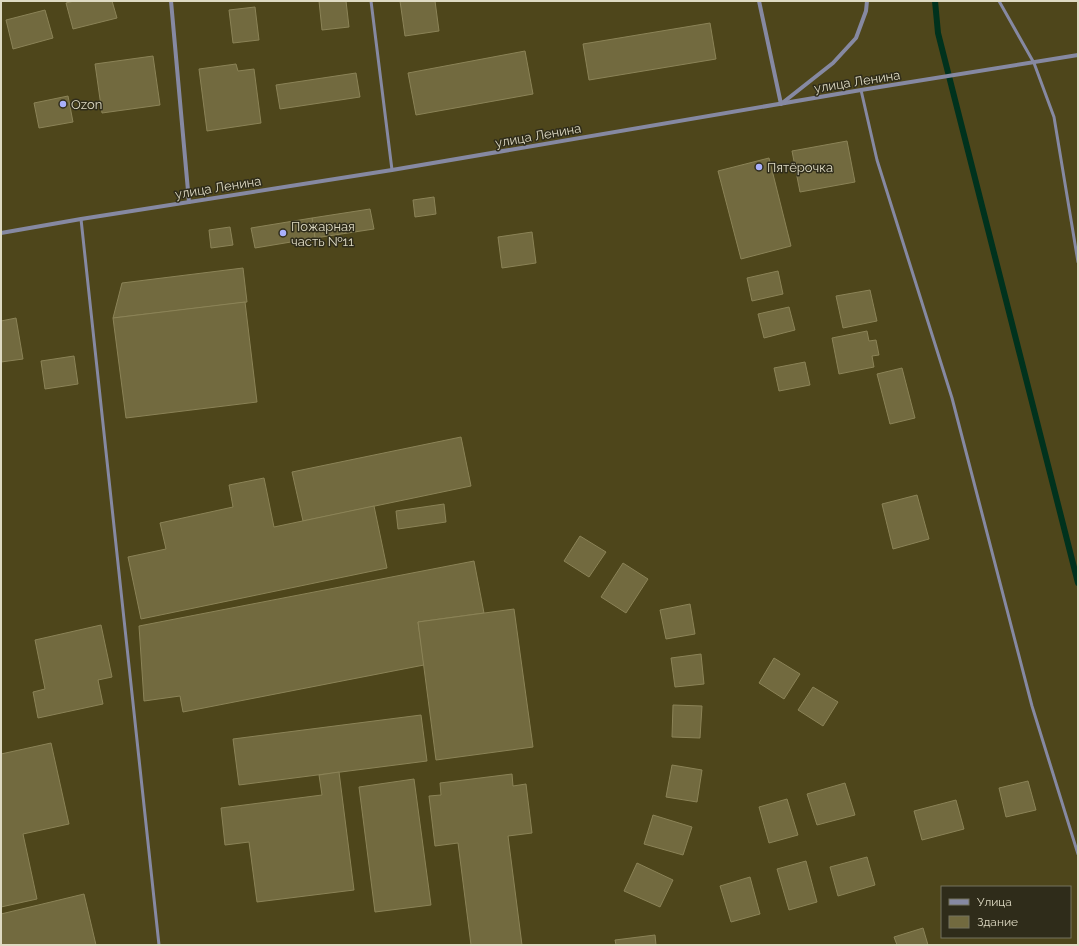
<svg xmlns="http://www.w3.org/2000/svg" width="1079" height="946" font-family="Raleway,sans-serif">
<style>
.lines{fill:none;stroke-linecap:round;stroke-linejoin:round}
.stream{stroke:#00321d;stroke-width:6}
.building{fill:#726a3f;stroke:#8b8357}
.lane{stroke:#8689a2;stroke-width:3}
.street{stroke:#8689a2;stroke-width:4}
.poi-dot{fill:#a9b0fc;stroke:#2f2c1a;stroke-width:1.5}
.labels{text-anchor:middle;stroke-width:3;stroke-linejoin:round;paint-order:stroke}
.street-label{font-size:13px;fill:#dedac3;stroke:#2f2c1a}
.poi-label{font-size:13px;fill:#dedac3;stroke:#2f2c1a;text-anchor:start}
</style>
<rect width="100%" height="100%" fill="#4e461b"/>
<g class="lines">
<!-- stream -->
<polyline class="stream" points="935,1 938,33 1078,583"/>
</g>
<!-- building -->
<g class="building">
<polygon points="74,1 112,1 117,18 73,29 66,3"/>
<polygon points="319,1 346,1 349,27 322,30"/>
<polygon points="400,1 435,1 439,31 405,36"/>
<polygon points="255,7 259,40 233,43 229,10"/>
<polygon points="45,10 53,38 13,49 6,20"/>
<polygon points="710,23 716,59 589,80 583,44"/>
<polygon points="525,51 533,94 416,115 408,73"/>
<polygon points="153,56 160,105 102,113 95,64"/>
<polygon points="236,64 238,71 254,69 261,123 207,131 199,69"/>
<polygon points="356,73 360,97 280,109 276,85"/>
<polygon points="68,96 73,122 39,128 34,103"/>
<polygon points="847,141 855,182 800,192 792,151"/>
<polygon points="769,158 791,246 741,259 718,171"/>
<polygon points="434,197 436,214 415,217 413,200"/>
<polygon points="370,209 374,229 315,238 312,218"/>
<polygon points="312,218 315,238 255,248 251,228"/>
<polygon points="230,227 233,245 211,248 209,230"/>
<polygon points="532,232 536,263 502,268 498,237"/>
<polygon points="243,268 247,302 113,318 122,283"/>
<polygon points="778,271 783,294 752,301 747,278"/>
<polygon points="870,290 877,321 843,328 836,296"/>
<polygon points="245,302 257,402 126,418 113,318"/>
<polygon points="789,307 795,330 764,338 758,314"/>
<polygon points="16,318 23,359 1,362 1,321"/>
<polygon points="867,331 869,341 876,340 879,355 872,356 874,367 839,374 832,338"/>
<polygon points="74,356 78,384 45,389 41,361"/>
<polygon points="805,362 810,385 779,391 774,368"/>
<polygon points="902,368 915,418 890,424 877,374"/>
<polygon points="461,437 471,486 303,521 292,472"/>
<polygon points="264,478 274,527 374,506 387,568 141,619 128,557 166,549 160,523 233,507 229,485"/>
<polygon points="917,495 929,539 893,549 882,504"/>
<polygon points="444,504 446,522 398,529 396,511"/>
<polygon points="580,536 606,552 589,577 564,561"/>
<polygon points="474,561 484,613 418,622 424,665 183,712 180,696 144,701 139,626"/>
<polygon points="623,563 648,579 626,613 601,597"/>
<polygon points="690,604 695,634 666,639 660,610"/>
<polygon points="514,609 533,747 436,760 418,622"/>
<polygon points="101,625 112,677 98,680 103,704 38,718 33,692 45,689 35,640"/>
<polygon points="701,654 704,684 675,687 671,658"/>
<polygon points="774,658 800,674 784,699 759,683"/>
<polygon points="813,687 838,702 823,726 798,710"/>
<polygon points="673,705 702,706 700,738 672,737"/>
<polygon points="421,715 427,761 239,785 233,739"/>
<polygon points="51,743 69,824 23,834 37,899 1,907 1,754"/>
<polygon points="672,765 702,770 697,802 666,797"/>
<polygon points="339,772 354,890 257,902 249,842 225,845 221,808 322,795 319,775"/>
<polygon points="512,774 513,786 526,784 532,833 508,836 522,945 471,945 458,843 435,846 429,796 441,795 440,783"/>
<polygon points="414,779 431,905 375,912 359,787"/>
<polygon points="1028,781 1036,810 1006,817 999,788"/>
<polygon points="845,783 855,815 817,825 807,794"/>
<polygon points="787,799 798,835 769,843 759,807"/>
<polygon points="956,800 964,829 922,840 914,811"/>
<polygon points="653,815 692,827 683,855 644,844"/>
<polygon points="867,857 875,885 838,896 830,867"/>
<polygon points="806,861 817,902 789,910 777,869"/>
<polygon points="637,863 673,880 660,907 624,891"/>
<polygon points="750,877 760,914 731,922 720,886"/>
<polygon points="84,894 96,945 1,945 1,914"/>
<polygon points="923,928 928,945 897,945 894,937"/>
<polygon points="655,935 656,945 616,945 615,940"/>
</g>
<g class="lines">
<!-- lane -->
<g class="lane">
<polyline points="371,1 392,170"/>
<polyline points="999,1 1034,63 1054,117 1078,262"/>
<polyline points="861,90 877,160 952,398 1032,706 1078,854"/>
<polyline points="81,219 159,945"/>
</g>
<!-- street -->
<g class="street">
<polyline points="171,1 189,202"/>
<polyline points="759,1 781,104 833,63 856,38 866,11 867,1"/>
<polyline points="1,233 81,219 392,170 861,90 1078,55"/>
</g>
</g>
<!-- markers -->
<g class="poi-dot">
<circle cx="63" cy="104" r="4"/>
<circle cx="759" cy="167" r="4"/>
<circle cx="283" cy="233" r="4"/>
</g>
<g class="labels">
<!-- street labels -->
<g class="street-label">
<text transform="translate(857 81) rotate(-9)" y="5">улица Ленина</text>
<text transform="translate(538 135) rotate(-10)" y="5">улица Ленина</text>
<text transform="translate(218 187) rotate(-9)" y="5">улица Ленина</text>
</g>
<!-- poi labels -->
<g class="poi-label">
<text x="71" y="109">Ozon</text>
<text x="767" y="172">Пятёрочка</text>
<text x="291" y="231">Пожарная<tspan x="291" dy="15">часть №11</tspan></text>
</g>
</g>
<!-- border -->
<rect width="1079" height="946" fill="none" stroke="#dedac3" stroke-width="4"/>
<!-- legend -->
<rect x="941" y="886" width="130" height="52" fill="#2f2c1a" stroke="#75725e"/>
<rect x="949" y="899" width="20" height="6" fill="#8689a2" stroke="#75725e"/>
<text x="977" y="906" font-size="12" fill="#dedac3">Улица</text>
<rect x="949" y="916" width="20" height="12" fill="#726a3f" stroke="#75725e"/>
<text x="977" y="926" font-size="12" fill="#dedac3">Здание</text>
</svg>
